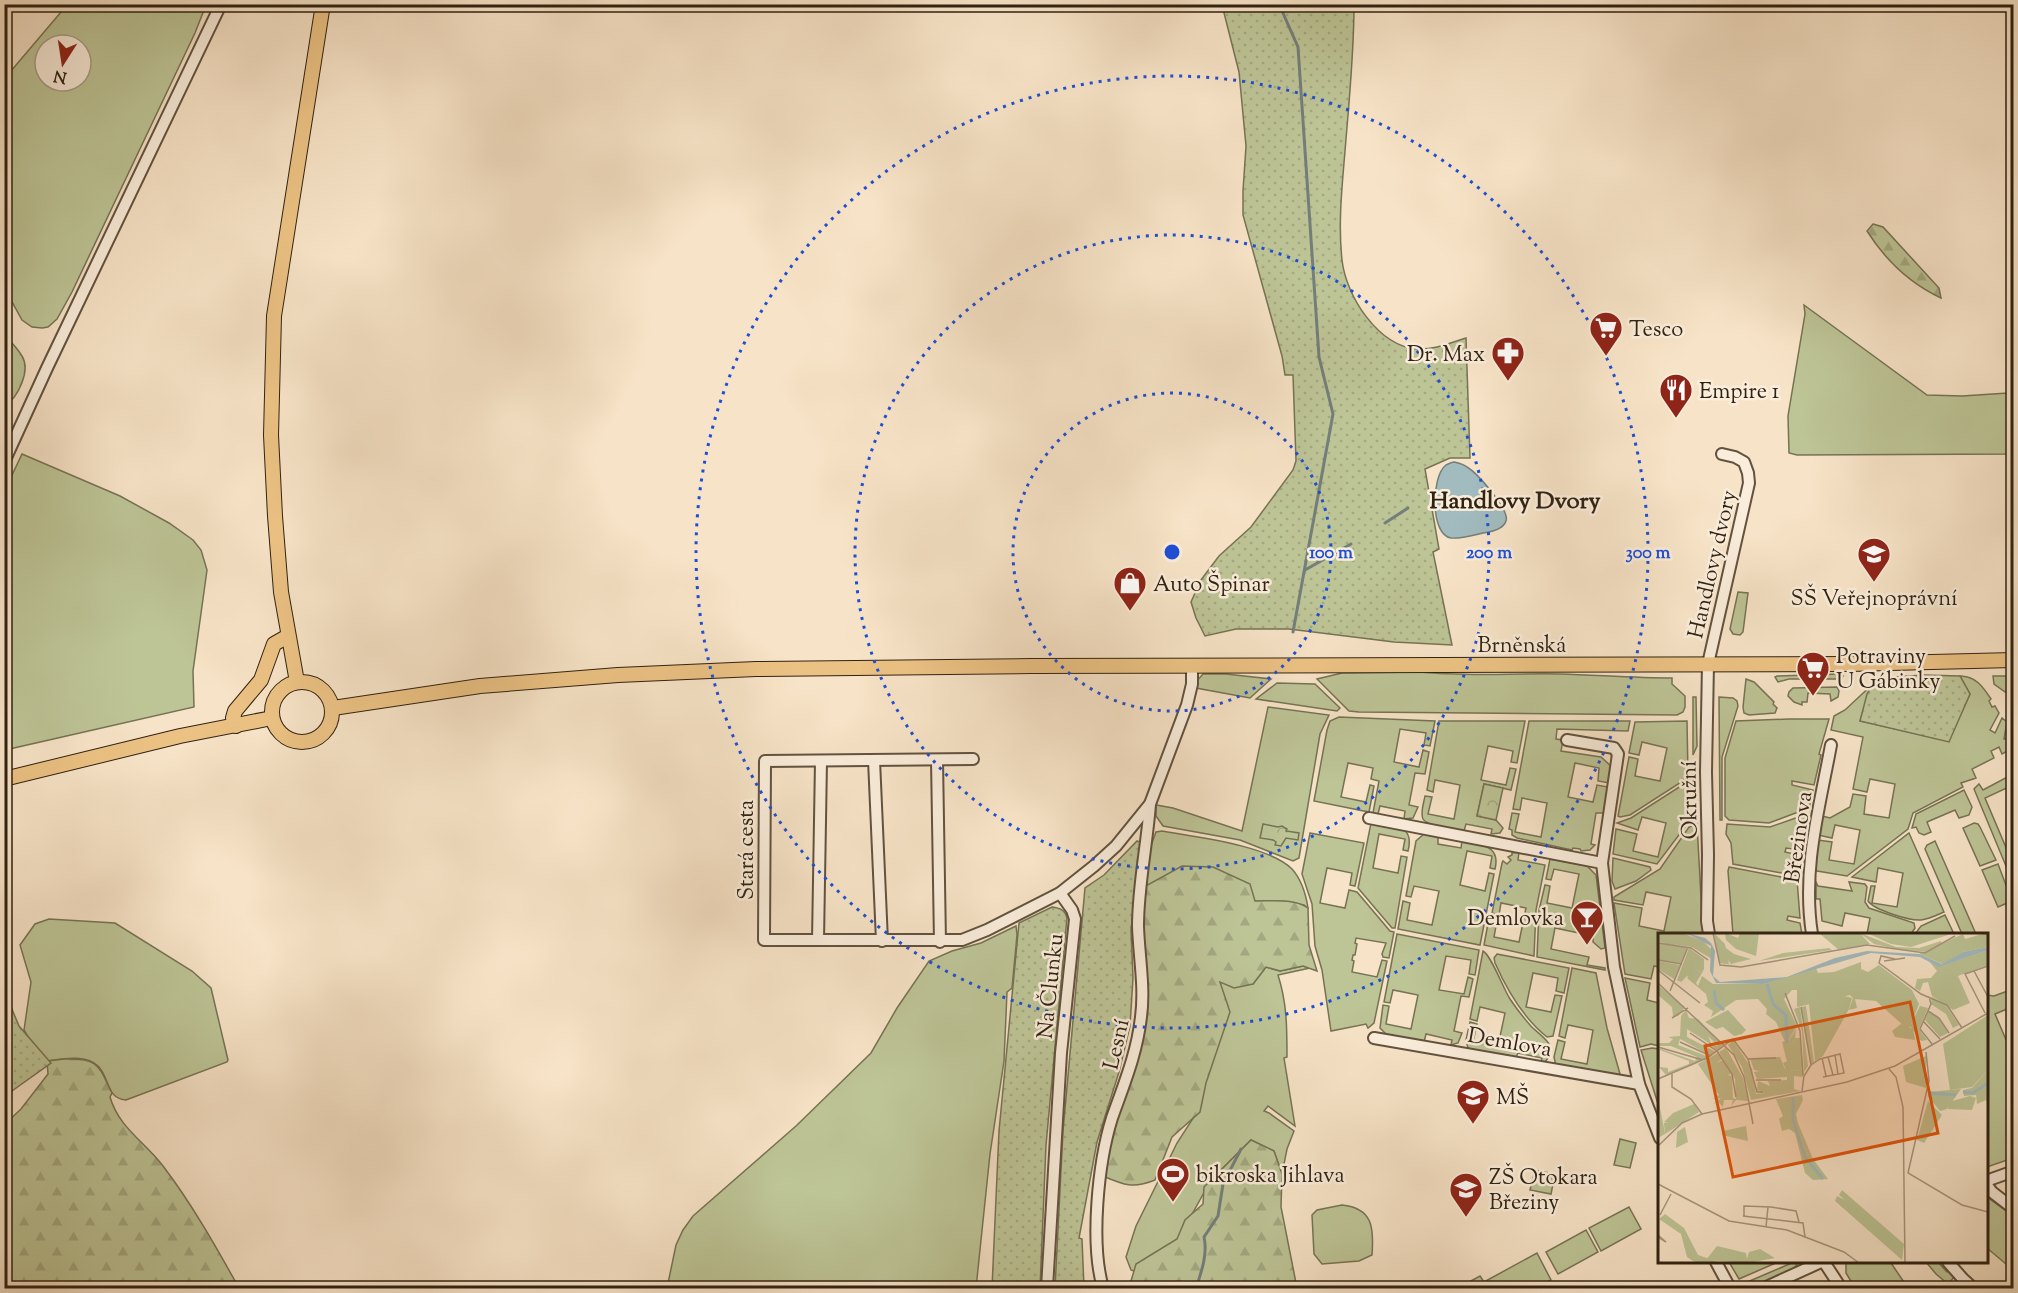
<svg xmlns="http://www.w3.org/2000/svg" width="2018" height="1293" font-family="'Sorts Mill Goudy',serif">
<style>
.grass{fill:#bdc496;stroke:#767354;stroke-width:1.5;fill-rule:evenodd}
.forest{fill:url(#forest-firs);stroke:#767354;stroke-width:1.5}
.park{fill:url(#park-crowns);stroke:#767354;stroke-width:1.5}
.garden{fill:url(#garden-dots);stroke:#767354;stroke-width:1.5}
.water{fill:#a1bbbf;stroke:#747e7a;stroke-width:1.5}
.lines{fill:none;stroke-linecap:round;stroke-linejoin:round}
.stream{stroke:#747e7a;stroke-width:3}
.minor-casing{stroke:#62523f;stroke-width:14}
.major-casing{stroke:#302212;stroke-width:16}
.minor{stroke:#faeddb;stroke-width:10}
.major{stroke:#ecc284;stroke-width:14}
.ring{fill:none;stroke:#1d4ed8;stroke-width:3;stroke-dasharray:3 6}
.labels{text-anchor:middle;stroke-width:5;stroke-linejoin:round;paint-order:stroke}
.poi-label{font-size:22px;fill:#302212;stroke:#faeddb;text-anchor:start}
.street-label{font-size:22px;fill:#302212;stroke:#faeddb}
.neighbourhood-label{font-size:24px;font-weight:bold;fill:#302212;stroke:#faeddb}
.inset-river{fill:none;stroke:#a1bbbf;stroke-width:3}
.inset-road{fill:none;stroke:#a7967f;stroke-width:1.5}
.view{fill:#df560c;fill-opacity:0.15;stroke:#df560c;stroke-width:3}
.inset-edge{fill:none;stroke:#302212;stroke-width:3}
.centre{fill:#1d4ed8;stroke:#faeddb;stroke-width:3}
.ring-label{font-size:18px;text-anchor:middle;font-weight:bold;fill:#1d4ed8;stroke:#faeddb;stroke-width:5;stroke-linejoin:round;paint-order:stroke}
</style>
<defs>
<pattern id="forest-firs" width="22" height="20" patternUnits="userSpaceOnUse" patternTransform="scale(1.5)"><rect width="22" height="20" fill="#bdc496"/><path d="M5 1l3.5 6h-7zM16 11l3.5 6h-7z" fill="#a3a880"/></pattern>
<pattern id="park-crowns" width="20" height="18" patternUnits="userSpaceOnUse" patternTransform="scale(1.5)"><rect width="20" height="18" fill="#bdc496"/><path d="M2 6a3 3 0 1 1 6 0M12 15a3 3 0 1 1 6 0" fill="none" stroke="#a3a880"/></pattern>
<pattern id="garden-dots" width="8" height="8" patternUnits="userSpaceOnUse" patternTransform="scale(1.5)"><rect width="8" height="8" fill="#bdc496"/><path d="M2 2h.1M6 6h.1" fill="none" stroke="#a3a880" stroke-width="1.8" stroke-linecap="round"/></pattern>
</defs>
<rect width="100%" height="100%" fill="#f7e3c7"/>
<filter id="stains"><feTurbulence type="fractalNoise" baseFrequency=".00333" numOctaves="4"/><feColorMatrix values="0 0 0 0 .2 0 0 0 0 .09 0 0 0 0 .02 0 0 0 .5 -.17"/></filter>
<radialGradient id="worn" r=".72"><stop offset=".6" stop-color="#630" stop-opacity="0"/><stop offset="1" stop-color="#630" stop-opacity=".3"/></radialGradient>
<!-- grass -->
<g class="grass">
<path d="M67,5H206L195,33L72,292L57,319L48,327L42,328L32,327L22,320L5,289V78ZM45,45H81V81H45Z"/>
<polygon points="1804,305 1927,395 1962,396 2008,393 2013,394 2013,454 1797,455 1789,453 1788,416 1805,314"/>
<polygon points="22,454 120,496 169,523 193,540 201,550 207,570 193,671 194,707 5,750 5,490"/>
<polygon points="1738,592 1748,593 1743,632 1740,635 1733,634 1730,629"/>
<path d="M1420,672C1467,677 1513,673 1560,674C1597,675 1634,678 1672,678V684L1685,696V707L1683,712L1677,715L1359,712L1349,711L1317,679L1342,673Z"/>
<polygon points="1203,674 1226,674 1271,679 1250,698 1196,688 1194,684"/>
<polygon points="1840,674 1843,676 1841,679 1789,679 1778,682 1775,677 1777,676"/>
<path d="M1960,676C1976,676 1983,687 1991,699L1989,701L1992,707L1995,706L1999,713L1990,730L1995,733L2002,718L2007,722L2004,739H2013V748L2002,754L1999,747L1991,751L1994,758L1972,769L1976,778L1961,783L1963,787L1913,813L1908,829L1847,876L1817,871L1813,868L1818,840L1832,842L1829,860L1854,864L1860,830L1835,825L1832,838L1818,835L1822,816L1830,818L1850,807L1853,794L1866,796L1864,814L1889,818L1895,784L1870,779L1867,792L1853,789L1863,737L1831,730L1834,716L1845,710L1876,681L1878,683L1884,681L1883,678L1894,677L1870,689L1860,721L1948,741L1970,694Z"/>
<polygon points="1993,676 2013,676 2013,694 2008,694 1994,684"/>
<polygon points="1746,679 1754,682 1774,702 1773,704 1777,708 1775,713 1749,715 1744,713 1743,707"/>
<polygon points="1277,683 1315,684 1340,708 1337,711 1256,699"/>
<polygon points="1837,687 1839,691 1838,697 1831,701 1830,694 1808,693 1807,702 1802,702 1802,705 1794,702 1788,696 1789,692 1793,688"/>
<polygon points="1693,697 1696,697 1697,746 1693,755"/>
<polygon points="1719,697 1733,698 1737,701 1738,706 1722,757 1722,820 1720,820"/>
<polygon points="1268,707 1329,715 1320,734 1299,858 1293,861 1240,840 1163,826 1156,816 1156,805 1173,808 1242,831"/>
<polygon points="1339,717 1435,721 1430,746 1424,745 1426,733 1400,729 1394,762 1419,767 1423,750 1429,752 1425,774 1415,773 1409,805 1418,807 1413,818 1404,819 1405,811 1380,806 1378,814 1373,813 1379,781 1371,779 1373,768 1348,763 1341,797 1366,802 1370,785 1374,786 1369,812 1314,801 1327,730 1330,721"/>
<polygon points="1789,719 1829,719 1819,754 1821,755 1814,785 1792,781 1792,785 1813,790 1809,808 1769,823 1729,820 1725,816 1725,758 1736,721"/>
<path d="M1439,721H1525L1517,763L1511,762L1513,751L1488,746L1481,780L1506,785L1510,768L1516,769L1511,790L1484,784L1477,816L1496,820L1503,828L1500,833L1491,834L1492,829L1466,824L1464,831C1456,829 1426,826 1423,819C1420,813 1424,802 1425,796L1432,797L1428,814L1454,819L1460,785L1435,780L1433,792L1427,790Z"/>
<polygon points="1529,721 1630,721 1628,731 1557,729 1556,739 1563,740 1561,751 1601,757 1612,767 1609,783 1598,781 1599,768 1575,763 1568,797 1593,802 1597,785 1608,787 1604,813 1596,813 1591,844 1595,845 1590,850 1581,851 1580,849 1573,848 1572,850 1517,838 1512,835 1512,830 1509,829 1512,813 1519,814 1515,832 1541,837 1547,803 1522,798 1520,810 1513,809"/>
<polygon points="1687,721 1688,775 1686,779 1630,815 1620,817 1618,816 1629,757 1638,759 1635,776 1660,781 1667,748 1642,742 1639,755 1629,753 1635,722"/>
<polygon points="2013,774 2013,785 1985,798 2013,864 2013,883 1974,789 1979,784 1983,790"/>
<polygon points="1687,782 1688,783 1688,823 1657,864 1613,854 1616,829 1637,834 1633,851 1658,857 1666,823 1642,817 1638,830 1617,823 1631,818"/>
<polygon points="1964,790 1972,807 1969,815 1959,818 1955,810 1927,822 1931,832 1924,835 1919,833 1916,827 1912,828 1916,814"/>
<polygon points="1807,814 1800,850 1786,848 1785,852 1799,855 1798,876 1733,864 1731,843 1726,834 1727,824 1770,827"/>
<path d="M1371,823C1393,827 1415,823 1408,851L1403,850L1405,839L1379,834L1373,868L1398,873L1401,856L1407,857L1395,928H1392L1358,888Z"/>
<polygon points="1974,823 1978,824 1980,827 1996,860 1980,866 1963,828"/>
<polygon points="1697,824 1703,934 1660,934 1659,967 1654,966 1651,979 1625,974 1614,903 1642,908 1639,926 1664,931 1671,897 1646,892 1643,905 1614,900 1614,897 1660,869 1689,827"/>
<path d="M1162,831C1195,837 1268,845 1292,869C1301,879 1306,895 1308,908L1304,905L1283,901H1255L1142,888L1146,859L1156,832Z"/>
<polygon points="1310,833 1364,843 1355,886 1350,885 1352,873 1327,868 1320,903 1345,908 1349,890 1357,892 1390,931 1394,932 1389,958 1383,957 1382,954 1386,943 1356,938 1355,943 1357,944 1355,955 1353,955 1352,960 1354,961 1352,972 1377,977 1382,960 1387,961 1374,1023 1368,1028 1366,1024 1331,1031 1322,970 1315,946 1312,904 1302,874"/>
<path d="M1909,833L1944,912C1937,915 1929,919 1921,920C1910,921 1874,910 1868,901L1871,886H1875L1872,903L1897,907L1903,873L1878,868L1876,882L1852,877Z"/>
<path d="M1424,834L1438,836V844L1461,848L1462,841C1480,844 1501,845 1495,869L1490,868L1492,856L1467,851L1460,885L1485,891L1489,873L1494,874L1480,945L1398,929L1403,901L1410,903L1407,920L1432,925L1439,891L1414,886L1411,897L1406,896L1416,841Z"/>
<polygon points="1935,841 1976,934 1962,934 1925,849 1927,845"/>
<polygon points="1519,852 1518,860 1545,865 1536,910 1534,956 1484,945 1489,918 1497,920 1494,937 1519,942 1526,908 1501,903 1499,915 1492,913 1502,863 1503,861 1507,864 1511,860 1508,857 1512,855 1512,853"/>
<polygon points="1613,858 1650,867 1651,870 1636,881 1615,889 1612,881"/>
<polygon points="1550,859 1587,866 1596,875 1605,948 1601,949 1593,942 1593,936 1555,928 1551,949 1589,957 1587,965 1605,968 1605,970 1537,957 1539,910 1545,885 1550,886 1547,903 1572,908 1579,874 1554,869 1551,880 1546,879"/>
<polygon points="1998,864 2012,901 1998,907 1982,870"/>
<polygon points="1729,867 1797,880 1800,918 1788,916 1787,920 1800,923 1802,934 1733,934 1728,871"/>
<polygon points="1815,880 1818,886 1852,891 1849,882 1865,884 1867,887 1865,902 1869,908 1914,923 1915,928 1911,934 1867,934 1870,918 1845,913 1842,926 1822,921 1820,899 1816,899 1816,885 1813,884"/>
<polygon points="1945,915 1954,934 1915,934 1921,926"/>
<path d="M49,919L115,923L192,971L211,988L228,1060L227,1062L126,1100C105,1098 110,1077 98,1066C85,1054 63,1059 47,1061L35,1049L24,1030L31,982L20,945L35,924Z"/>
<polygon points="1016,926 1017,935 1012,988 1007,992 1004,1061 990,1154 976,1288 667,1288 676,1245 683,1230 693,1216 796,1126 871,1053 897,1008 929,961 952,951 981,943"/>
<polygon points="1397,934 1479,950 1475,975 1469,974 1471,960 1446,956 1439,990 1464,994 1468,977 1473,979 1469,997 1461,996 1454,1031 1462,1033 1458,1043 1451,1045 1452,1040 1426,1034 1424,1042 1386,1034 1380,1028 1383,1005 1389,1006 1386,1024 1411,1029 1418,995 1393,990 1390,1003 1384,1002"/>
<path d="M1483,951C1491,955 1503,988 1510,999C1516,1008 1523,1017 1530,1025C1536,1032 1547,1038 1550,1046C1552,1054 1547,1062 1540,1065L1542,1058L1518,1053L1515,1060L1468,1048L1466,1040L1470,1022L1477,1024L1473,1042L1498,1046L1505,1013L1480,1007L1477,1021L1470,1019Z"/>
<path d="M1497,954L1569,968L1564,993L1556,991L1558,978L1533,973L1526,1007L1551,1012L1555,995L1562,996L1553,1036L1547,1037C1523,1018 1507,990 1495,963L1494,958Z"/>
<path d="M1303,966L1310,968L1278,975C1287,1003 1287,1028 1287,1057L1284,1058L1295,1126L1268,1106L1264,1111L1269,1113L1294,1131L1287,1149L1282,1174L1274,1151L1251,1140L1211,1180L1175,1245L1144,1275L1131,1270L1126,1257L1136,1226L1177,1143L1201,1106L1220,981L1253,984L1266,967L1280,971Z"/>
<polygon points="1572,968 1596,973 1607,1028 1622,1081 1556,1066 1554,1057 1558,1040 1565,1042 1561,1059 1587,1064 1593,1030 1568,1025 1565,1038 1559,1036"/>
<polygon points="1625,978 1650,983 1647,1000 1659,1003 1659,1046 1651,1044 1640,1047"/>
<polygon points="2013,989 2013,1025 2007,1009 1995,1014 2013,1056 2013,1158 1987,1167 1987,995 1994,996"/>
<polygon points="1652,1048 1659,1049 1659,1107 1641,1050"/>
<polygon points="1620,1139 1636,1143 1630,1168 1614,1165"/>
<polygon points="1987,1197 2013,1216 2013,1270 1987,1248"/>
<path d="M1342,1205C1373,1208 1374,1228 1372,1255L1359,1261L1322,1264L1314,1254L1312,1215L1317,1210Z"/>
<polygon points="1629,1207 1641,1229 1601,1251 1589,1228"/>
<polygon points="1586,1230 1598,1252 1558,1274 1546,1252"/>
<polygon points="1537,1253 1551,1280 1535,1288 1458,1288 1480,1276 1484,1282"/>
<polygon points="1729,1262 1778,1262 1739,1279"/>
<polygon points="1794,1262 1797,1265 1792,1270 1750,1288 1738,1286"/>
<polygon points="1846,1262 1892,1262 1891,1263 1908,1288 1855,1288 1846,1273"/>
<polygon points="1926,1262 1938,1262 1947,1272 1950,1271 1955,1276 1948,1284 1936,1274"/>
</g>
<!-- forest -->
<g class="forest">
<path d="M1873,224L1883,227L1939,288L1941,298C1909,283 1886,261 1867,231Z"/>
<path d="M4,333C9,341 17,347 22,356C31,371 18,397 5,406Z"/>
<path d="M1182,866L1213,867L1250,884L1255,901C1272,901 1294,898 1308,908L1309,945L1317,971L1303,966L1280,971L1266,967L1253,984L1234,988L1220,982L1230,1012L1206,1083L1200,1112L1172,1137L1155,1180C1133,1189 1124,1185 1103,1176L1101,1171L1102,1120L1122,1088L1138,1055V983L1132,929L1133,911L1142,888Z"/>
<path d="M65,1059C99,1058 98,1065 112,1093L110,1097C119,1128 145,1142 163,1166C192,1204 216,1247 239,1288H5V1124L21,1109L48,1074L47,1061Z"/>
<polygon points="1251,1140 1274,1151 1282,1174 1281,1207 1297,1288 1120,1288 1131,1281 1136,1264 1177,1239 1185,1220 1203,1204 1204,1187"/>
</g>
<!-- park -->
<g class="park">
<polygon points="1484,784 1503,788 1496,820 1477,816"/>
<polygon points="1263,824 1278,827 1282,826 1287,829 1286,831 1299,833 1298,840 1286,838 1281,846 1275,845 1276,842 1273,840 1260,838"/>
<polygon points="1535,1170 1555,1174 1551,1194 1530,1190"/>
</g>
<!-- garden -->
<g class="garden">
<path d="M1222,5H1354C1354,54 1349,102 1345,151C1342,187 1338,224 1342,260C1346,296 1378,346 1417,349C1434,350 1450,343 1466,338L1470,458H1450L1425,469L1439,549L1433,552L1452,645L1394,642L1289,629H1236L1205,636L1196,618L1191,602L1201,580L1219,556L1251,527L1293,470L1296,461L1293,375H1285L1282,356L1243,215V191L1246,146L1239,72Z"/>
<polygon points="1924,675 1960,676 1970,694 1949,742 1860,721 1867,694 1870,689 1894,677"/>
<polygon points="1137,841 1142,843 1131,930 1133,978 1130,1026 1119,1072 1097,1142 1079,1238 1082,1239 1084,1288 1055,1288 1063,1131 1085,888 1104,875"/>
<path d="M1052,907C1060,908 1065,910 1067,918L1046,1145L1040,1288H992L999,1131L1019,923Z"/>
<polygon points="4,990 19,1026 51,1063 12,1091 5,1101"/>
</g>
<!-- water -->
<path class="water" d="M1454,462C1458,463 1463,464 1467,467C1477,473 1510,510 1506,521C1503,530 1491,532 1483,533C1474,535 1460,539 1451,538C1430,535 1431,476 1446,465C1448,464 1452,462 1454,462Z"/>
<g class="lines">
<!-- stream -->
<g class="stream">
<polyline points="1279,4 1298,47 1319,357 1333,414 1293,632"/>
<polyline points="1385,523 1408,508"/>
<polyline points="1305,570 1351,544"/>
<path d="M1196,1288C1201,1273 1208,1254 1204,1237L1218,1216L1223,1184L1241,1149"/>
</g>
<!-- minor casing -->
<g class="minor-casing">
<g id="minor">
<polyline points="4,462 47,368 221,4"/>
<polyline points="1567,740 1614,748 1618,754 1602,863 1614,967 1639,1084 1660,1138"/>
<polyline points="973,759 765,761 764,940 962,940 987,930 1060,893 1094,866 1116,846 1150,804 1187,705 1192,684 1192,666"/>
<polyline points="874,760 882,941"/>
<polyline points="937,760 940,942"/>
<polyline points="1369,818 1602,863"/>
<polyline points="1709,934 1707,921 1708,855 1706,772 1708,664 1749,483 1748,473 1744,462 1735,457 1722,454"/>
<path d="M1812,934C1802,869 1819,810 1831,745"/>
<polyline points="818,940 821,761"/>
<polyline points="1374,1038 1639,1084"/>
<polyline points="1986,1181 2014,1171"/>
<polyline points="1986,1184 1992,1192 2014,1209"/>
<polyline points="1716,1262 1730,1288"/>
<polyline points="1824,1262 1841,1288"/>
<polyline points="1948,1262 1963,1279 1973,1288"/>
<polyline points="1047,1288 1061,1053 1075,919 1072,910 1060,893"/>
<path d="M1103,1288C1090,1243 1098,1163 1112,1118C1124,1084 1137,1053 1141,1017C1145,987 1139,957 1138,926C1138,886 1147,845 1150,804"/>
<polyline points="1764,1288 1821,1262"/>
</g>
</g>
<!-- major casing -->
<g class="major-casing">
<g id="major">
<circle cx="302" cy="712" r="30"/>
<polyline points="297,682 281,592 275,516 271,435 274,316 323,4"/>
<polyline points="333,708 480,686 618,675 756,669 1031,666 1849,664 2014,660"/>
<polyline points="236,726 233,718 235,711 261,680 274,644 288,636"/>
<polyline points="4,779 180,736 272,718"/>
</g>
</g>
<!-- minor -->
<use href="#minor" class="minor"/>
<!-- major -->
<use href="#major" class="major"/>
</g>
<!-- distance rings -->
<g class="ring">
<circle cx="1172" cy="552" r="159"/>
<circle cx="1172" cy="552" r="317"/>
<circle cx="1172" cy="552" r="476"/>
</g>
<!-- icons -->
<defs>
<g id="supermarket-pin" transform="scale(1.725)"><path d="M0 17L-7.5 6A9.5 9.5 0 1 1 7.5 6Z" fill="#8f2418" stroke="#faeddb"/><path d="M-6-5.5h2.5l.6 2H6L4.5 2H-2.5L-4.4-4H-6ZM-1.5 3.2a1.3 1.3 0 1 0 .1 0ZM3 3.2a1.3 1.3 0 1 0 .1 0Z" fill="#fff"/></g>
<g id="pharmacy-pin" transform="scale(1.725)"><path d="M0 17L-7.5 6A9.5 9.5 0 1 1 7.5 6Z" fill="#8f2418" stroke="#faeddb"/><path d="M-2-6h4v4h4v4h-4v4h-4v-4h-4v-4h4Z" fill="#fff"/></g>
<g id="restaurant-pin" transform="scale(1.725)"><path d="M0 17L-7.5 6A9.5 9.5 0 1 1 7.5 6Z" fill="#8f2418" stroke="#faeddb"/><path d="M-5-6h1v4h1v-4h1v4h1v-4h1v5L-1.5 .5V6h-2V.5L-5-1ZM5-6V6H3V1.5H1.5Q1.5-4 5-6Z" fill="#fff"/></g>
<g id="university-pin" transform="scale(1.725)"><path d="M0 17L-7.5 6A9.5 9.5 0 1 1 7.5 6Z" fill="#8f2418" stroke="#faeddb"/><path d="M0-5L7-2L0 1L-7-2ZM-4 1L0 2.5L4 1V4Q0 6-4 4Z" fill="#fff"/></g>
<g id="shop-pin" transform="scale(1.725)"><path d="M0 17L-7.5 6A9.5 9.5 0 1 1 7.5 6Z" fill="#8f2418" stroke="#faeddb"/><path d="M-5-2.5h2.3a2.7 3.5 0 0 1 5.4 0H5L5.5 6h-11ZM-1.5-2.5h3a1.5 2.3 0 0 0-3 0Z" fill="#fff"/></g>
<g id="bar-pin" transform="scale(1.725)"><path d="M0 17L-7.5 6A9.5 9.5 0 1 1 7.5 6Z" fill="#8f2418" stroke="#faeddb"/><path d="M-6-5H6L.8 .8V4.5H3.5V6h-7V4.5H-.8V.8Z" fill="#fff"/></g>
<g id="school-pin" transform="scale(1.725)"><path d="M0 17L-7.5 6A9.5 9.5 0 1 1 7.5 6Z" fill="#8f2418" stroke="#faeddb"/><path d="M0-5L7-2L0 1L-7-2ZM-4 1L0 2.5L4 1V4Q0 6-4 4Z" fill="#fff"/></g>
<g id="stadium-pin" transform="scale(1.725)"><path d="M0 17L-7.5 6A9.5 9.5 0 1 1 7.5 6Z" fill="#8f2418" stroke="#faeddb"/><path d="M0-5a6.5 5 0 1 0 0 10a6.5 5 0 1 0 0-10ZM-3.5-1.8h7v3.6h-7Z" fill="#fff"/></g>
</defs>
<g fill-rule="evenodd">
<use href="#supermarket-pin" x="1606" y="328"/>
<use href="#pharmacy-pin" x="1508" y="353"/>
<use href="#restaurant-pin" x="1676" y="390"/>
<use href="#university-pin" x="1874" y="554"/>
<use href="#shop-pin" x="1130" y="583"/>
<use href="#supermarket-pin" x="1813" y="668"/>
<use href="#bar-pin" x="1587" y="917"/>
<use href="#school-pin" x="1473" y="1096"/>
<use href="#stadium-pin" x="1173" y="1174"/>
<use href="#school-pin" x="1466" y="1189"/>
</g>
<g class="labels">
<!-- poi labels -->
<g class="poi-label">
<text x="1629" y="336">Tesco</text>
<text x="1485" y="361" text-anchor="end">Dr. Max</text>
<text x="1699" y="398">Empire 1</text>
<text x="1153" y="591">Auto Špinar</text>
<text x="1874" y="605" text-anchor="middle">SŠ Veřejnoprávní</text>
<text x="1836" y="663">Potraviny<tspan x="1836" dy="25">U Gábinky</tspan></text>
<text x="1564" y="925" text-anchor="end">Demlovka</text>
<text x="1496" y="1104">MŠ</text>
<text x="1196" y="1182">bikroska Jihlava</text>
<text x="1489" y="1184">ZŠ Otokara<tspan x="1489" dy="25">Březiny</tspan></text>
</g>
<!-- street labels -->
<g class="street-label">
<text transform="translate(1711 564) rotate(-77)" y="8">Handlovy dvory</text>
<text x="1522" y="652">Brněnská</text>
<text transform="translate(1688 800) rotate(-91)" y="8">Okružní</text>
<text transform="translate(1797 837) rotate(-82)" y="8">Březinova</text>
<text transform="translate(745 850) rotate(-90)" y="8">Stará cesta</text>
<text transform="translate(1049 986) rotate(-84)" y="8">Na Člunku</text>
<text transform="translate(1510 1041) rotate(10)" y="8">Demlova</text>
<text transform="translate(1115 1044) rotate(-77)" y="8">Lesní</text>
</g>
<!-- neighbourhood labels -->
<g class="neighbourhood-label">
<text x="1515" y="508">Handlovy Dvory</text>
</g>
</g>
<!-- overview -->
<g transform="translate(1658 933)">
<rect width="330" height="330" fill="#f7e3c7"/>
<path d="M328,0H330V14L305,19L285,31L261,21L305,1L307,6ZM0,52L27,74L20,83L15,84L14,74L0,62ZM186,63L194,65L191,76L165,123L157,128L151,71ZM28,77L31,85L40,86L65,112L59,117L54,113H60L50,103L54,112L29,96V104L58,119L52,122L22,106L20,112L51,124L8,142L0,133V115L37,128L39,124L13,113H0V104L1,110H11L15,106L10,104L22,103L23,83ZM2,117L31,128V131L10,139V135L2,134ZM70,77L88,97L84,101L76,103L65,94L58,96L47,89ZM330,82V137L314,154L292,157L285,111ZM243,91L255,96L257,107L237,104L234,98ZM138,96L135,127L126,130L129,129L124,109L131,107ZM75,107L94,136L98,161L106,160L99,157L100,148L112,153L110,148L129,147V144L99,146L96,139L102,138L96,137L92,125L122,124L127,136L138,138L145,135V144L136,143V156L143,158L93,167L84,134L70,112ZM68,115L85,145L90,168L78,167L74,172L73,173L75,167H66L65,174L60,169L55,171L63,165L55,166L61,162L40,131L60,120L64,126L58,130L65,127L73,141L69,142L74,143L75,165L78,166L77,146L61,119ZM268,123V155L248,149L245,133ZM312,163L318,165L314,177L290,176L291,169ZM270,168L284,182L266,210L259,207ZM88,193L90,208L64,202L65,198ZM184,257L246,311L244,327L177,268L179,263L187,267L181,262Z" fill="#bdc496" fill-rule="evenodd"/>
<path d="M56,0L67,11L71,31L84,33L61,30ZM202,0L238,14L261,15L283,8L284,12L269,19L238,16L216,11ZM209,0H296L253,14L233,11ZM171,15L174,17L101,28L125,20ZM330,17V32L300,43L312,70L295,77L274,63L270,49L265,50L262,58L257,55L259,46L273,45L279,38L271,28L283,33ZM203,29V36L210,39L221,32L254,57L261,71L252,94H247L218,68L197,66L199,75L191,77L195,65L192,62L139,74V57H134L126,66L139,93L128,111L118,89L108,81L109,76L100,66L78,67L53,84L55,78L46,72L50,69L48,61L29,45L39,37L44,40L38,50L40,53L44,43L55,51H106L158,35L160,40L176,39ZM137,105H142L145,135L138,138L128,137L125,130L134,126ZM330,137V176L328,167L319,171L318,162L306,163L305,157L314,155ZM303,156L289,176L282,178L270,163L271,159ZM27,194L30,209L18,215L19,199ZM7,281L26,295L40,322L63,330H38L29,324L23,301L1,286Z" fill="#bdc496"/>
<path d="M0,164L7,201L0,205Z" fill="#bdc496"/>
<path d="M0,0H25L46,9L53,16L54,26L34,14L0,9ZM67,0L80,5L82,0H101L98,23L78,16L68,7ZM202,0L212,11L181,17L162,1ZM11,10L29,15L23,30L0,27V11ZM31,15L46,26V36L44,40L39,37L32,45L29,43L23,49L19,47ZM68,15L76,21L93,26L73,31L66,22ZM0,28L22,32L16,46L0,36ZM274,64L287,71L301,92L295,95L288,81L273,71ZM148,73L156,129L153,131L143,74ZM262,73L270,75L261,96L269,107L263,108L252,93ZM142,74L150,133L146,139L144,98L136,76ZM270,79L279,83L290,100L282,104L267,87ZM144,162L145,167L138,181L140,190L155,226L170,246L155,247L147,240L137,200L131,196L124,198L121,186L125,183L118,166ZM36,171L41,179L7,201L6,190H10L6,189L15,180ZM59,313L88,320L89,326L91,319L102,316L117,325L90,330L48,327Z" fill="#bdc496"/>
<path d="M28,0L47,5L53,10L57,18L55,43L62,49L129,44L177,25L209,18L261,21L284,31L305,19L330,14V17L281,34L262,24L213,20L106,51L58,50L52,38L53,13Z" fill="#a1bbbf"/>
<path class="inset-river" d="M109,51L115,71L128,82L129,110M56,57L58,70L66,77M305,159L315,160L330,150M272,160L298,162M135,164V187L147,224L165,246"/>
<path class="inset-road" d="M55,0L62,32L83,34L209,12L267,20L297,3M0,10L33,15L50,27M237,26L223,23L221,30L263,61L289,72L304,95M0,27L24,31M226,28L247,25M0,37L42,70M316,38L330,64M0,50L76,122L86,144L95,191M12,58L30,14M127,60L142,98L145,142M271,64L273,71L262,96L274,111M143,74L153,132M270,78L281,85L291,100M327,80L307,41L330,33M14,85L30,75M265,88L282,106M32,100L59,118L74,141L78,164M22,109L53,123M0,114L45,127M268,119L271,148L250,240L304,272L330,279M177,122L180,141M170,124L175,142M164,125L168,143M90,126L118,125M231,136L238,144L245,174L247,330M14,141V154L33,166L44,181M0,146L49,125L75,106L90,126L99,159H105M98,147H123M144,158L146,143L153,132L162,126L182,121L186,140L165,144M0,213L24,190L44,181L189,149L237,133L330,80M0,251L71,288L129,297L186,319L201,330M2,282L13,261M85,283L145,290L147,304M86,283V273L113,274L138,278L141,289M108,294L110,274M0,302L8,309L0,304"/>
<path class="view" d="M252,69L280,200L75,244L47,113Z"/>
<rect width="330" height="330" class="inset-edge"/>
</g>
<circle cx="1172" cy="552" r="9" class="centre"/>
<g class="ring-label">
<text x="1331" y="558">100 m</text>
<text x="1489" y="558">200 m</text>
<text x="1648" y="558">300 m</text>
</g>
<!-- margin -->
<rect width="2018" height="1293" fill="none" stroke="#f7e3c7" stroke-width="24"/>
<rect x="6" y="6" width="2006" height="1281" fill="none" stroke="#302212" stroke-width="3"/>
<rect x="12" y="12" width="1994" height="1269" fill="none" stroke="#302212" stroke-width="1.5"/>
<!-- north arrow -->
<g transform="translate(63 63) rotate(192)"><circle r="28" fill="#faeddb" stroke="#a99c8b" stroke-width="1.5"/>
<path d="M0-4.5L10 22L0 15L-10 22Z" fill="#8f2418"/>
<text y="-9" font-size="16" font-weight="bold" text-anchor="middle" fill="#302212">N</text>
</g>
<rect width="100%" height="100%" filter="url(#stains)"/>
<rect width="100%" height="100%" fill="url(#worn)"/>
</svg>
